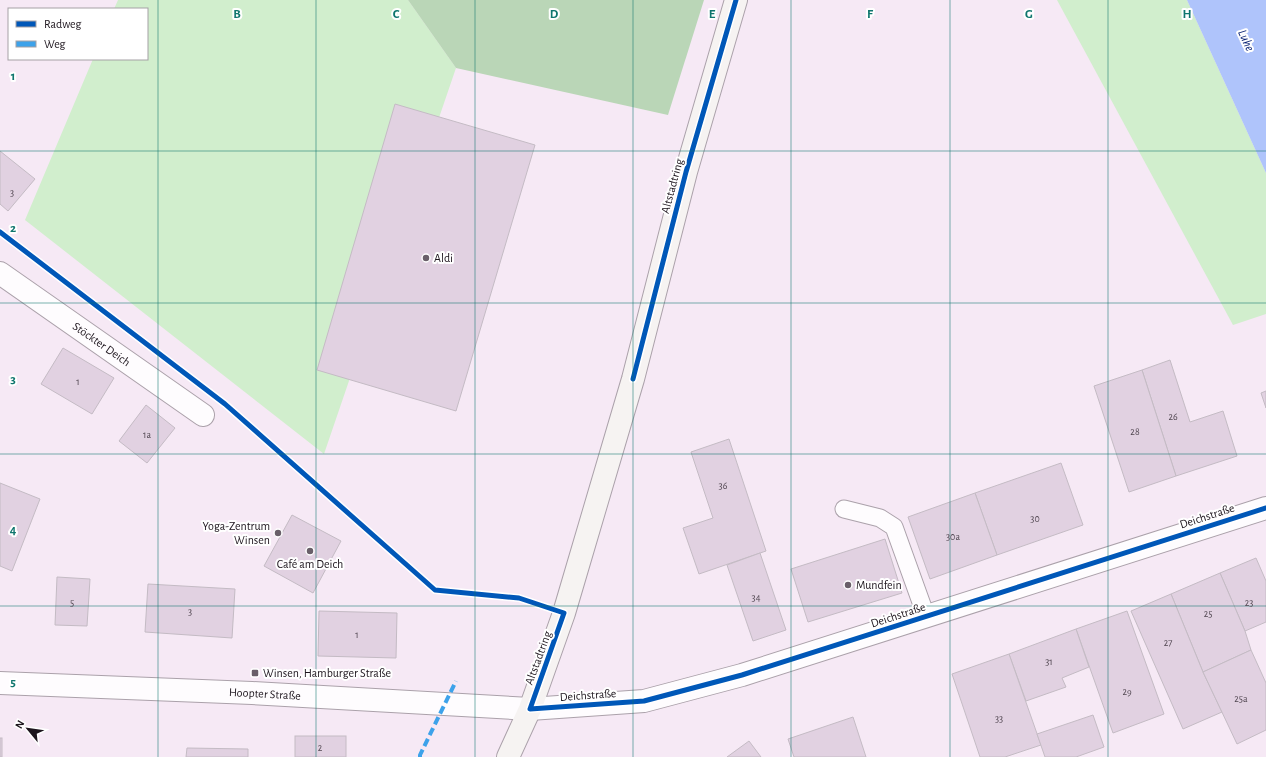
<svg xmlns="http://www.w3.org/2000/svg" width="1266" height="757" font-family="'Alegreya Sans',sans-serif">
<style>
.green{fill:#d1eecd}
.forest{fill:#bad6b7}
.water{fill:#afc4fb}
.building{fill:#e1d1e1;stroke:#c4bbc4}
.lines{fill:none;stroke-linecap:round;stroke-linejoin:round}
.service-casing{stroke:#aba1aa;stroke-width:19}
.minor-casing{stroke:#aba1aa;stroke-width:24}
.tertiary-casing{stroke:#aba1aa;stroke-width:24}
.secondary-casing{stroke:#aba1aa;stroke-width:24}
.service{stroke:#fefcfe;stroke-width:17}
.minor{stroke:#fefcfe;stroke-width:22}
.tertiary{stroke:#fefcfe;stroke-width:22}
.secondary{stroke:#f6f3f2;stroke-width:22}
.quiet{stroke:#3da2ea;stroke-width:4;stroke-dasharray:8 4;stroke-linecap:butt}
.cycleway-casing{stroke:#fff;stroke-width:8}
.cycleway{stroke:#0057b8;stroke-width:5}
.grid{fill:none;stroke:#0f766e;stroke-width:1;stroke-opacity:0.55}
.poi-dot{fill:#695f69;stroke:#fff;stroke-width:1.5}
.labels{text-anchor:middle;stroke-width:4;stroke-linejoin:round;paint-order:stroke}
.number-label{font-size:10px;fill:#514751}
.street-label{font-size:12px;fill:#1d151d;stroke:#fff}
.poi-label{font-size:12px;fill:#1d151d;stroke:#fff;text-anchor:start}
.water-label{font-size:13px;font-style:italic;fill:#061f72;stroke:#fff}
.grid-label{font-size:13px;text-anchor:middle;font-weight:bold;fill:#0f766e;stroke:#fff;stroke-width:4;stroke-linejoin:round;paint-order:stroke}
</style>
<rect width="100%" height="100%" fill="#f6e9f5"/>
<!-- green -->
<g class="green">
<polygon points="118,0 408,0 456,68 324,454 25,220 93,59 147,59 147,9 114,9"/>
<polygon points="1057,0 1187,0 1266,173 1266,314 1233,325"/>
</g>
<!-- forest -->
<polygon class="forest" points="408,0 704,0 668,115 456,68"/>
<!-- water -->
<polygon class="water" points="1187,0 1266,0 1266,173"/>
<!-- building -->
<g class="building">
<polygon points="395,104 535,145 456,411 317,370"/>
<polygon points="0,151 35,179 8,211 0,204"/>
<polygon points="63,348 114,378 92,414 41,384"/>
<polygon points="1170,360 1190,422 1223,411 1237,456 1176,476 1142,370"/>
<polygon points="1142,370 1176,476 1129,492 1094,386"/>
<polygon points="1266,391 1266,408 1261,393"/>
<polygon points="146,405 175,428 147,463 119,441"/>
<polygon points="729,439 766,551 699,574 683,528 713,518 691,452"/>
<polygon points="1061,463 1083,525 997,555 975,493"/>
<polygon points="0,483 40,499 12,571 0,566"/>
<polygon points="975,493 997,555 930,579 908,517"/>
<polygon points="292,515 341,541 313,593 264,566"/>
<polygon points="885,539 902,593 808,622 791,569"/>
<polygon points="760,553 786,630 753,641 727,565"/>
<polygon points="1256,558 1266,581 1266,622 1245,631 1220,573"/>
<polygon points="1220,573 1245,631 1251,650 1203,672 1171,594"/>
<polygon points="57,577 90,579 87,626 55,625"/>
<polygon points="148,584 235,589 232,638 145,632"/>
<polygon points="1171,594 1203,672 1222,712 1183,729 1131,611"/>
<polygon points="319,611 397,613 396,658 318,656"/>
<polygon points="1127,611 1164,714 1113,733 1076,629"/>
<polygon points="1076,629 1089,667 1062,678 1066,687 1026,701 1009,654"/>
<polygon points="1251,650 1266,683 1266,730 1237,744 1203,672"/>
<polygon points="1009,654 1041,745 1005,757 980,757 952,674"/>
<polygon points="1093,715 1104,747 1076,757 1045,757 1037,734"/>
<polygon points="853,717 866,757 794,757 788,739"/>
<rect x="295" y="736" width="51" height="21"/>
<rect x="0" y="738" width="2" height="19"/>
<polygon points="749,741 761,757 727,757"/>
<polygon points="187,748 248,749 248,757 186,757"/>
</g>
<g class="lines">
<!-- service casing -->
<g class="service-casing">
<polyline id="service" points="844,509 880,518 894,527 926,616"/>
</g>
<!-- minor casing -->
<g class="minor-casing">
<g id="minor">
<path id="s1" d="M0,273L203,415"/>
<polyline points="530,709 644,701 742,675 1266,508"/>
</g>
</g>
<!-- tertiary casing -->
<g class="tertiary-casing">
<g id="tertiary">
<path id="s2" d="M0,683L252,693L530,709"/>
</g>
</g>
<!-- secondary casing -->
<g class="secondary-casing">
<polyline id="secondary" points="508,757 530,709 564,613 633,379 686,172 736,0"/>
</g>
<!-- service -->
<use href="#service" class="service"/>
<!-- minor -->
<use href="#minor" class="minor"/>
<!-- tertiary -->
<use href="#tertiary" class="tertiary"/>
<!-- secondary -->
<use href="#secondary" class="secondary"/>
<!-- quiet -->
<polyline class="quiet" points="420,757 420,755 456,681"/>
<!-- cycleway casing -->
<g class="cycleway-casing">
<g id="cycleway">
<polyline points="0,232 225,404 435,590 519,598 564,613 530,709 644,701 742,675 1266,508"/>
<polyline points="633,379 686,172 736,0"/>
</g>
</g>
<!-- cycleway -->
<use href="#cycleway" class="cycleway"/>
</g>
<!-- grid -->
<path class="grid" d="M158,0V757M316,0V757M475,0V757M633,0V757M791,0V757M950,0V757M1108,0V757M0,151H1266M0,303H1266M0,454H1266M0,606H1266"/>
<!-- markers -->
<g class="poi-dot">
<circle cx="426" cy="258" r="4"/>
<circle cx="278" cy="533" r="4"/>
<circle cx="310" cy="551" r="4"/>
<circle cx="848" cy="585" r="4"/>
<rect x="251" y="669" width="8" height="8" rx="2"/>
</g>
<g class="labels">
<!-- number labels -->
<g class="number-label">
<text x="12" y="196">3</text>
<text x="78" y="385">1</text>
<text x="1173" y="420">26</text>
<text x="1135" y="435">28</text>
<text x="147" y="438">1a</text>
<text x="723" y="489">36</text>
<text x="1035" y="522">30</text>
<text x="953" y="540">30a</text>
<text x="756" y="601">34</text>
<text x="72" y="606">5</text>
<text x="1249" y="606">23</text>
<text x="190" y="615">3</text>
<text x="1208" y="617">25</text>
<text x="357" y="638">1</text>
<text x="1168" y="646">27</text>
<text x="1049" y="665">31</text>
<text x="1127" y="695">29</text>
<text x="1241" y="702">25a</text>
<text x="999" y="722">33</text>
<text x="320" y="751">2</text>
</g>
<!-- street labels -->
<g class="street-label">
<text transform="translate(672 186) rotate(-75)" y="4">Altstadtring</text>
<text dy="4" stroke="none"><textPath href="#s1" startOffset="124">Stöckter Deich</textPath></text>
<text transform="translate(1207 516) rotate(-18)" y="4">Deichstraße</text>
<text transform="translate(898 615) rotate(-18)" y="4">Deichstraße</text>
<text transform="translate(538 658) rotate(-70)" y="4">Altstadtring</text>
<text dy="4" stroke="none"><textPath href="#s2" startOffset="265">Hoopter Straße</textPath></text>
<text transform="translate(588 695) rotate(-4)" y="4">Deichstraße</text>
</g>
<!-- poi labels -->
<g class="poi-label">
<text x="434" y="262">Aldi</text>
<text x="270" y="530" text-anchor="end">Yoga-Zentrum<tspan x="270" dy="14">Winsen</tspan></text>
<text x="310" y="568" text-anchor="middle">Café am Deich</text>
<text x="856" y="589">Mundfein</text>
<text x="263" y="677">Winsen, Hamburger Straße</text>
</g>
<!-- water labels -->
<g class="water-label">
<text transform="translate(1247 40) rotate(65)" y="5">Luhe</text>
</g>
</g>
<g class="grid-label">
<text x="237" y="18">B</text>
<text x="396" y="18">C</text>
<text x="554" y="18">D</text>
<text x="712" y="18">E</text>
<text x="870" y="18">F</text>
<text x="1029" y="18">G</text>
<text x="1187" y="18">H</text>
<text x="13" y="80">1</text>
<text x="13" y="232">2</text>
<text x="13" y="383">3</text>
<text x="13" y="534">4</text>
<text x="13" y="686">5</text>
</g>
<!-- legend -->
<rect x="8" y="8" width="140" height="52" fill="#ffffff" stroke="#a5a1a5"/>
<rect x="16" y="21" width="20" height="6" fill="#0057b8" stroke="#a5a1a5"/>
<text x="44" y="28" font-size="12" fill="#1d151d">Radweg</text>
<rect x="16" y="41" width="20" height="6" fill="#3da2ea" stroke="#a5a1a5"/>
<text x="44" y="48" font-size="12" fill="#1d151d">Weg</text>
<!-- north arrow -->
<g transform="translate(28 729) rotate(299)" stroke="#ffffff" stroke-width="3" paint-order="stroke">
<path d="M0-3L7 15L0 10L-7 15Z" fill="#1d151d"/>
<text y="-6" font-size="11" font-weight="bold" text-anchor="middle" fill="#1d151d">N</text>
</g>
</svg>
